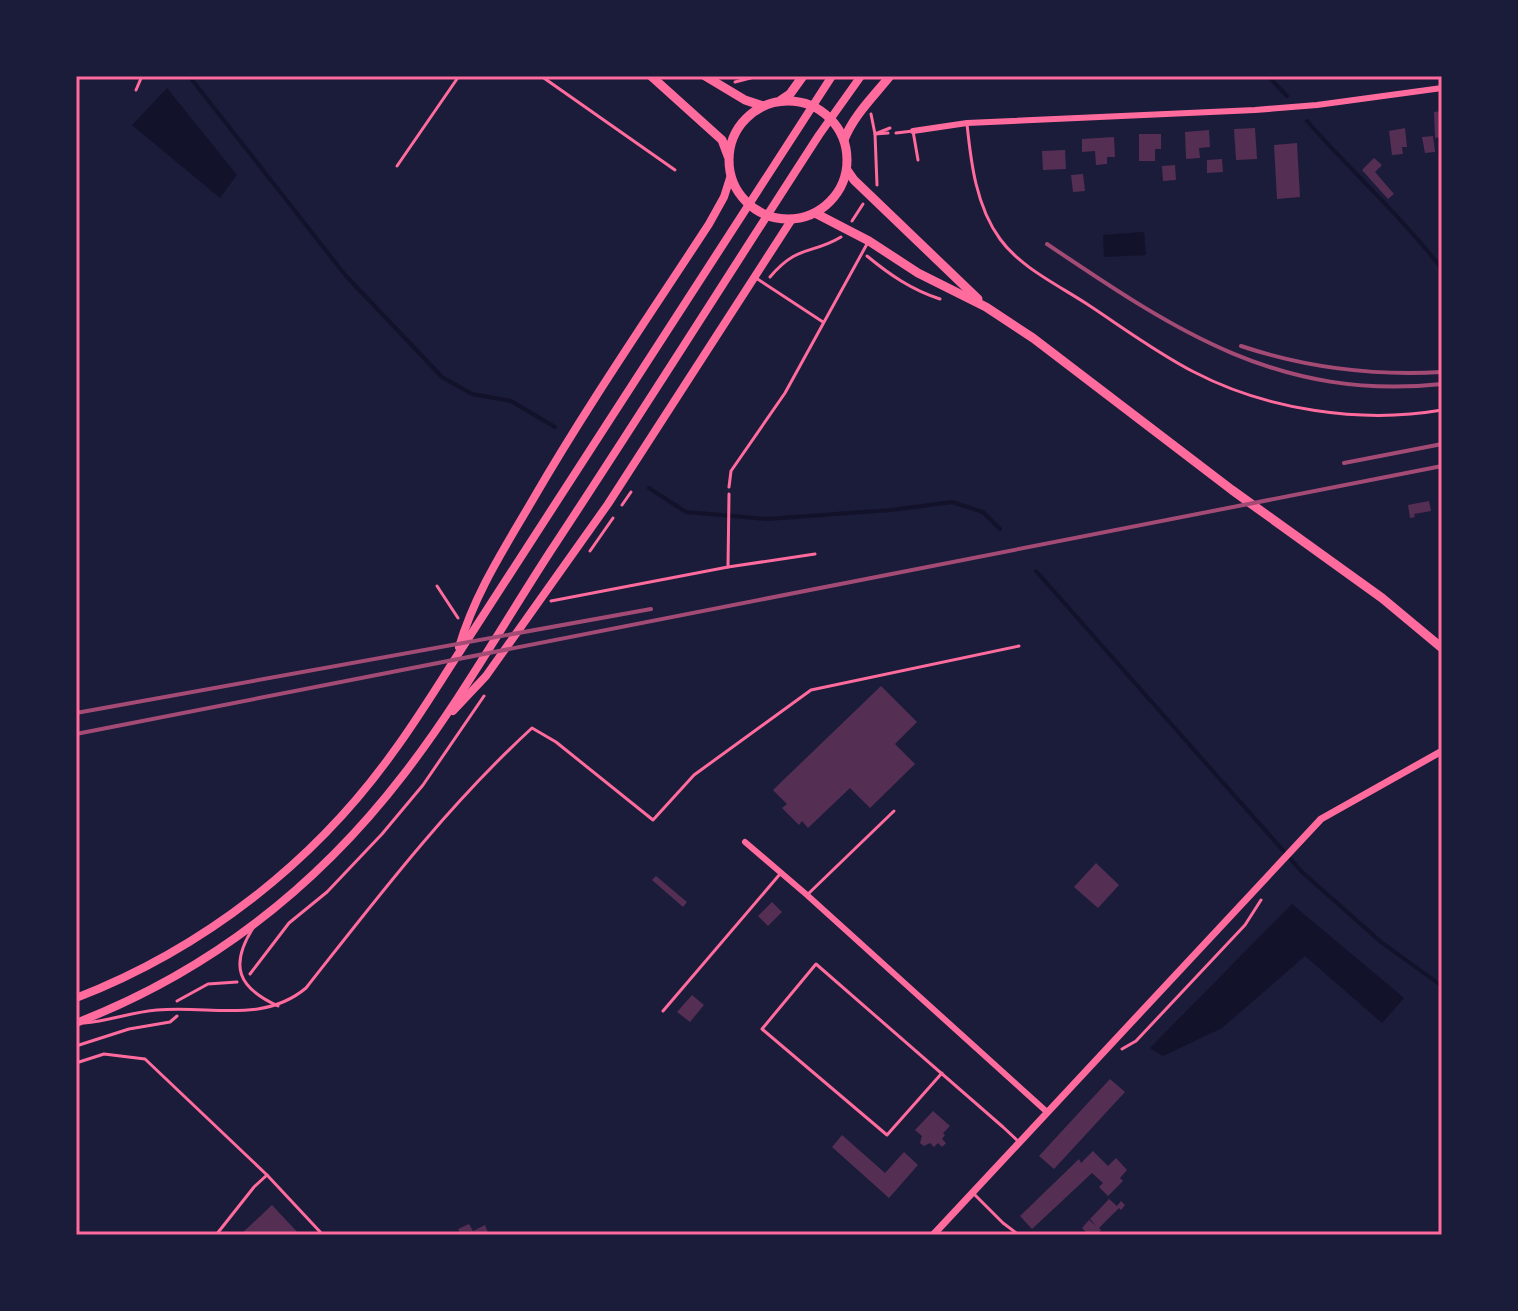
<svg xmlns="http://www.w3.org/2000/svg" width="1518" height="1311" font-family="Rubik,sans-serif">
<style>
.water{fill:#12122b}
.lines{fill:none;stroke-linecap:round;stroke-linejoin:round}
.stream{stroke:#12122b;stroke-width:4}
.building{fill:#542f53}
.path{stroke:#ff6b9d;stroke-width:3}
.service{stroke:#ff6b9d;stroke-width:3}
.minor{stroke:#ff6b9d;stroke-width:6}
.tertiary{stroke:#ff6b9d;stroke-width:7}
.secondary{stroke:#ff6b9d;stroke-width:8}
.primary{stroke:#ff6b9d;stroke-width:9}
.rail{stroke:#a44b75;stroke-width:4}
.neatline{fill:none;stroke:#ff6b9d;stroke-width:3}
</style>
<rect width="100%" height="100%" fill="#1b1b3a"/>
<!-- water -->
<g class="water">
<polygon points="167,88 237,175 220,198 132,125"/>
<polygon points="1144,232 1146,255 1104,257 1103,235"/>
<polygon points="1292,904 1404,998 1382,1023 1305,956 1222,1028 1163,1056 1150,1048"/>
</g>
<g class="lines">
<!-- stream -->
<g class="stream">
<polyline points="189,76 346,276 442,377 472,394 511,401 555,427"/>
<polyline points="1268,76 1287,96"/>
<path d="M1307,121C1351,171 1401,216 1442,269"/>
<polyline points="649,488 686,512 767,519 891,510 952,502 983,512 1000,529"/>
<polyline points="1036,571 1302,872 1381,942 1442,986"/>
</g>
</g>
<!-- building -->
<g class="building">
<polygon points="1442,111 1442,137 1435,138 1434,112"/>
<polygon points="1255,128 1257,159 1236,160 1234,129"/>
<polygon points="1405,128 1407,147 1402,147 1403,154 1392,155 1389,131"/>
<polygon points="1209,130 1210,147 1199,148 1200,158 1186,159 1185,132"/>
<polygon points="1139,134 1161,134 1161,149 1155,149 1155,161 1139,161"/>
<polygon points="1433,136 1435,152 1425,153 1422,137"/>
<polygon points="1114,137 1115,157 1107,157 1107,164 1096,165 1095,151 1082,152 1082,139"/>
<polygon points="1297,143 1300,197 1277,199 1274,145"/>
<polygon points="1065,150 1066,169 1043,170 1042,151"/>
<polygon points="1374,158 1382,165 1375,172 1394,194 1388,199 1362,170"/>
<polygon points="1222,159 1223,172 1207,173 1207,160"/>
<polygon points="1175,165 1176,180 1163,181 1162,166"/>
<polygon points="1083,174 1085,191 1073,192 1071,175"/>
<polygon points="1429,501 1431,511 1414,514 1415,517 1410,518 1408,505"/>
<polygon points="881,686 917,722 895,744 915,764 870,808 850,788 808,828 802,821 799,825 782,808 787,804 773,790"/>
<polygon points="1096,863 1119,885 1098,908 1074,887"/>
<polygon points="656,876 687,902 683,907 652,880"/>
<polygon points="772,902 782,912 768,926 758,916"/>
<polygon points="692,995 704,1005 690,1022 677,1012"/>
<polygon points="1110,1079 1125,1092 1054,1169 1039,1156"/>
<polygon points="933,1111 950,1126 943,1133 945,1135 942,1139 946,1143 942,1147 938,1143 934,1147 930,1143 924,1146 920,1143 922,1136 915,1130"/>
<polygon points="842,1135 885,1173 904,1152 918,1165 889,1198 832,1147"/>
<polygon points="1093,1151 1108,1166 1116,1158 1127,1170 1120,1178 1123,1181 1108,1196 1099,1187 1103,1183 1092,1173 1032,1229 1020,1216 1079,1159 1081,1163"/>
<polygon points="1109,1199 1117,1206 1121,1201 1125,1205 1121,1210 1119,1208 1099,1228 1101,1230 1097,1235 1089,1235 1082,1228 1089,1220 1096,1226 1090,1219"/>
<polygon points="272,1205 300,1235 240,1235"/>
<polygon points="469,1224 473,1231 485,1225 489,1235 461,1235 458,1229"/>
</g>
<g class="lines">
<!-- path -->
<g class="path">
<polyline points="541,76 675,170"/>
<polyline points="735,82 758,76"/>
<polyline points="136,90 142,76"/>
<polyline points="871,114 875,134 890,128"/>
<polyline points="397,166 459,76"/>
<polyline points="877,185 875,134 888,133"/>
<polyline points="852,221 863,204"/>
<path d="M867,256C890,275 912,290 940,299"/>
<path d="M770,277C798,244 811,255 841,237"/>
<polyline points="622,505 631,492"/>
<polyline points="590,551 613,518"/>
<polyline points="728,567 815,554"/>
<polyline points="437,586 458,618"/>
<polyline points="551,601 728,567 729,494"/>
<polyline points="250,974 289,923 327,892 382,834 423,785 484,696"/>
<polyline points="177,1001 208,984 237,982"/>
<polyline points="76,1046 129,1029 170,1022 177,1016"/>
<polyline points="1122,1049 1136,1041 1245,925 1261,900"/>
<polyline points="76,1063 104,1054 145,1059 267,1175 323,1235"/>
<polyline points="216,1235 254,1187 267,1175"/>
</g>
<!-- service -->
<g class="service">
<path d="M967,124C971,163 976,206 1000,239C1020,267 1058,285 1087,304C1122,327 1157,353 1194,372C1267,410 1361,424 1442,410"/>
<polyline points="896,133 913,131 918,160"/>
<polyline points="756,278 823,322"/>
<polyline points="729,487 731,471 785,393 867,244"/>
<polyline points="807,895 894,811"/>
<path d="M253,928C229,966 238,988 278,1006"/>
<polyline points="663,1011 780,874"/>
<path d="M84,1023C109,1021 132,1012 157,1010C210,1005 263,1024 306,988C377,898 447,806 532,728L556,742L653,820L694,775L811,690L1019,646"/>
<polyline points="942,1073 887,1135 762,1029 816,964 1003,1127 1019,1142"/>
<polyline points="973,1193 1003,1223 1019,1235"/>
</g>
<!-- minor -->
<g class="minor">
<polyline points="913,131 967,123 1255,110 1317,105 1442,88"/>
<polyline points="745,842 807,895 1047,1112"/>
</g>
<!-- tertiary -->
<polyline class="tertiary" points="933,1235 1321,819 1442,751"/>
<!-- secondary -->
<g class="secondary">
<path d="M459,647C475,593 504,549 532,501C587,406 649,316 709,224L724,197L731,175"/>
<polyline points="453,711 486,676 608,504 792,219"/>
<path d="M76,998C203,949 315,862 394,751C416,721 435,690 455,659L832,76"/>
<path d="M76,1023C208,972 318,886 404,774C458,704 502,626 550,552C641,414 729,274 819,135L861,76"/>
</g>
<!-- primary -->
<g class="primary">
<polyline points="651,76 722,140 728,156"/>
<polyline points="705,76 745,100 763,106"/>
<polyline points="781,100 790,94 803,76"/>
<circle cx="788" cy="160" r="59"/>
<path d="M844,140C853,116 874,96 890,76"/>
<polyline points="847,170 854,180 978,299"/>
<polyline points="815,213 869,241 918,273 986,307 1033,338 1232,490 1382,598 1442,648"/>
</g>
<!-- rail -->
<g class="rail">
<path d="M1047,244C1176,331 1279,401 1442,384"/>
<path d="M1241,346C1307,368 1373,376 1442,372"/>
<polyline points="1344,463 1442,444"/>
<polyline points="76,713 651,609"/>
<polyline points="76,734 1442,466"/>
</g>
</g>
<!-- border -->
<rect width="1518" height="1311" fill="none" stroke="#1b1b3a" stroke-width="156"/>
<rect x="78" y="78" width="1362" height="1155" class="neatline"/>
</svg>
